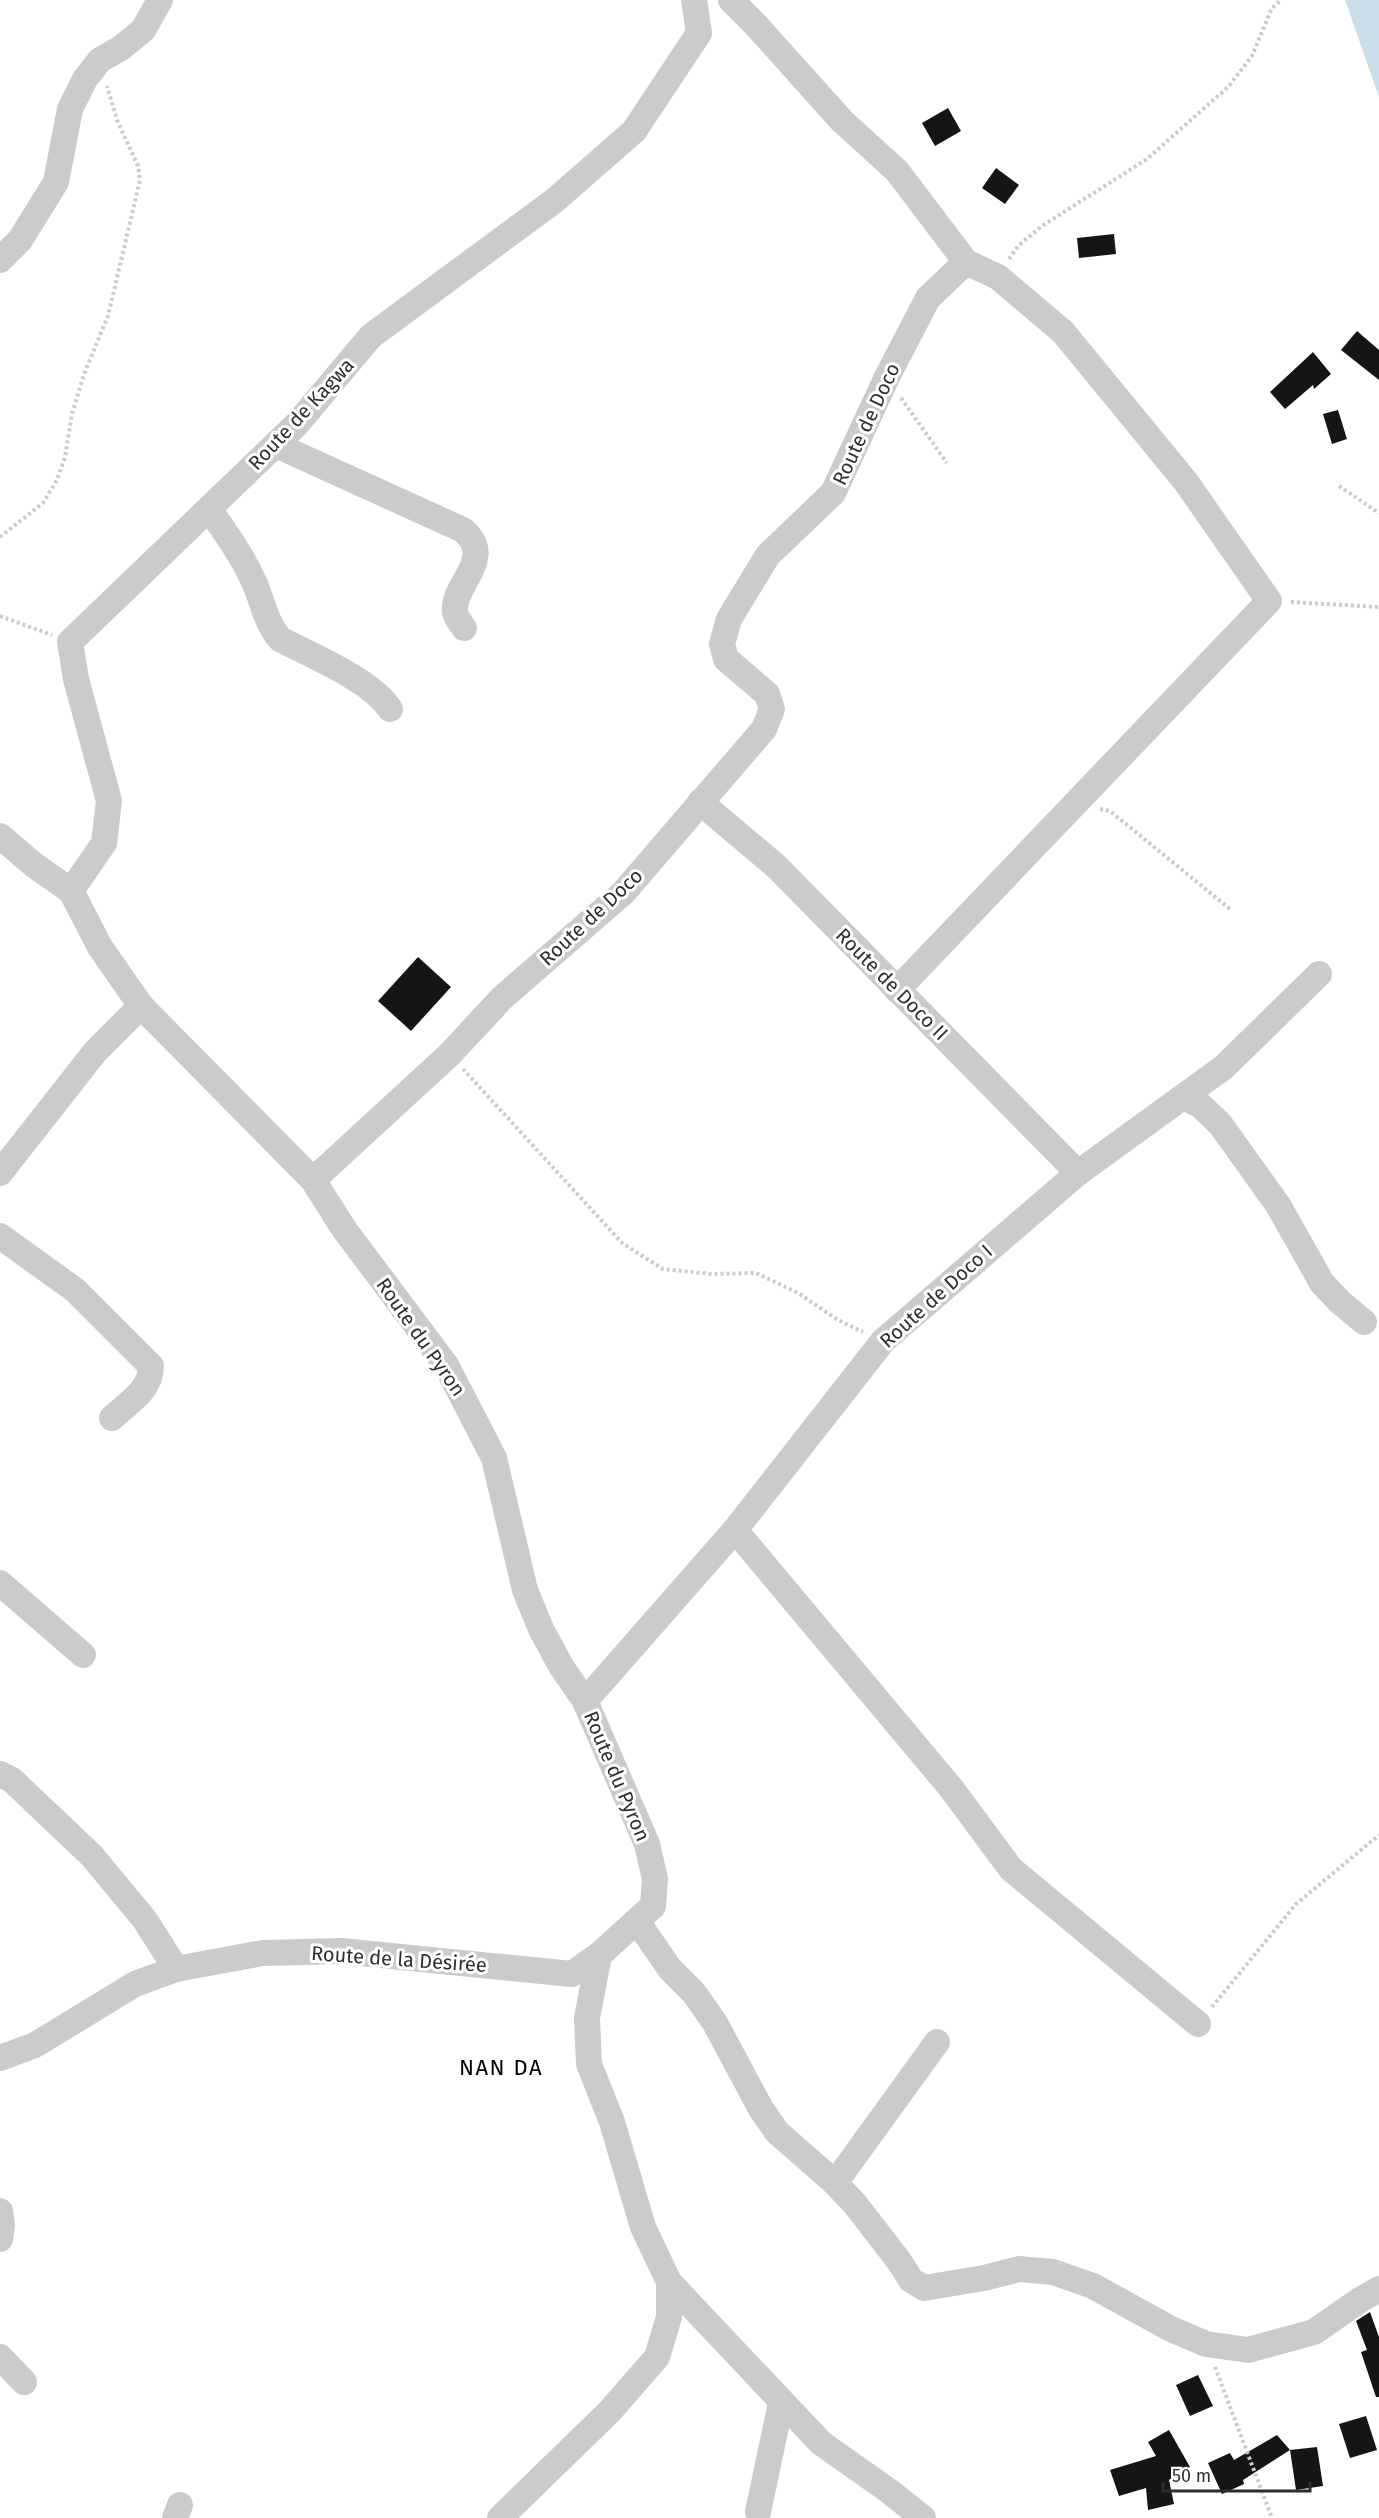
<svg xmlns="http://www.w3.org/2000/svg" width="1379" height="2518" font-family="'Fira Sans',sans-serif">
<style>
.water{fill:#cadde8}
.building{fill:#151515}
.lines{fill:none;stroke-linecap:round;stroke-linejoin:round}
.path{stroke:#cbcbcb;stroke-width:4;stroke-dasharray:3 3;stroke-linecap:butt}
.minor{stroke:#cbcbcb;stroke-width:26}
.labels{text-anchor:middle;stroke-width:6;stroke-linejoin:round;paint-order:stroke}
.street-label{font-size:20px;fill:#2e2e2e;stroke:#fff}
.quarter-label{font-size:22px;letter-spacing:1.5px;fill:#000;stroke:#fff}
</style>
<rect width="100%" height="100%" fill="#fff"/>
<!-- water -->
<polygon class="water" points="1345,0 1379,0 1379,97"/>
<!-- building -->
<g class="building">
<polygon points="948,108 961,131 935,146 922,123"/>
<polygon points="996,168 1019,185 1005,204 982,188"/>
<polygon points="1114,234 1116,254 1079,258 1077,238"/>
<polygon points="1357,331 1379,350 1379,380 1341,350"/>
<polygon points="1313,352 1331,374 1314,389 1313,385 1285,409 1270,392"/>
<polygon points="1338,410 1347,439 1332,444 1323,414"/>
<polygon points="418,957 451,987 411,1031 378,1001"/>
<polygon points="1370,2312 1379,2337 1379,2397 1376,2397 1361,2352 1367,2350 1356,2321"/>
<polygon points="1198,2375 1213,2406 1190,2416 1176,2385"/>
<polygon points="1366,2416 1377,2450 1350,2458 1339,2424"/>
<polygon points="1169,2430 1190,2467 1169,2480 1174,2504 1148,2510 1146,2488 1119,2496 1110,2470 1156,2456 1148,2442"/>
<polygon points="1277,2435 1290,2450 1243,2480 1244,2484 1222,2494 1208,2463 1230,2453 1234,2460"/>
<polygon points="1317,2447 1323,2486 1296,2490 1290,2450"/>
</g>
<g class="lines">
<!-- path -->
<g class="path">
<polyline points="1009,259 1018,246 1042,226 1147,159 1228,87 1252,56 1272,8 1281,0"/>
<polyline points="901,398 947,463"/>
<polyline points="1339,486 1379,513"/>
<polyline points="0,537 43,503 57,480 65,457 72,414 84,374 108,316 140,180 138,166 117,120 107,86"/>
<polyline points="1291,602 1379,607"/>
<polyline points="0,616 52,635"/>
<polyline points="1100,809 1110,811 1230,909"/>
<polyline points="463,1069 622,1243 663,1269 712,1274 756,1273 798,1293 838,1320 863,1332"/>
<polyline points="1212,2007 1296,1904 1379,1835"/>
<polyline points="1215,2367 1272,2518"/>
</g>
<!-- minor -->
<g class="minor">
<polyline points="731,0 754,23 842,121 897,171 966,262 998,277 1063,332 1186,482 1269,601 897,990"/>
<polyline points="0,260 20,240 56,182 70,109 85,79 100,60 121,48 143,30 160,0"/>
<path d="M276,445L463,530C497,559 451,585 455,612C456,618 461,623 464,628"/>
<path d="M209,509C226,533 243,557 255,584C263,603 266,623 280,639C312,656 371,680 390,709"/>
<polyline points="700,802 777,867 1078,1173"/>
<polyline points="0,836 34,865 71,891 100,947 141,1006 313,1180 344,1229 446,1365 494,1458 525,1590 541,1629 561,1666 585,1701 647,1844 655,1879 653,1906 599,1955 572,1974 341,1951 263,1953 176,1969 135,1984 35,2045 0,2058"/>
<polyline points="71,891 104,843 109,801 76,679 70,642 297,424 371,336 554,201 634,131 699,33 694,0"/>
<polyline points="1183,1097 1200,1105 1220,1124 1278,1205 1322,1283 1340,1302 1364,1322"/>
<polyline points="0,1173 95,1052 141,1006"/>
<polyline points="313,1180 450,1054 502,998 623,893 764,729 772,709 767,694 726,659 722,644 729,619 768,555 833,493 887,377 928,298 966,262"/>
<path d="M0,1236L75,1290L151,1366C151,1390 128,1403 112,1418"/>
<polyline points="735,1530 951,1788 1011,1869 1198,2024"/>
<polyline points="0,1583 83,1655"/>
<polyline points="585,1701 735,1530 883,1341 1078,1173 1224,1067 1319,974"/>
<polyline points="0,1774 12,1780 92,1856 145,1920 176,1969"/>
<polyline points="637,1921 670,1969 694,1993 715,2023 761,2109 777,2132 835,2183 855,2204 899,2261 911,2280 924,2288 984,2278 1019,2269 1053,2272 1093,2286 1171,2329 1206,2344 1248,2350 1314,2332 1360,2300 1379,2289"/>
<polyline points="835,2183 937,2042"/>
<polyline points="0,2211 2,2226 0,2239"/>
<polyline points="669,2282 821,2443 889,2491 923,2518"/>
<polyline points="0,2357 24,2382"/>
<polyline points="758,2512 781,2403"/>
<polyline points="175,2518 180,2505"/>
<polyline points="500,2518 610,2411 657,2357 669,2317 669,2282 643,2227 612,2122 589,2064 587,2018 599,1955"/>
</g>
</g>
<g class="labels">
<!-- street labels -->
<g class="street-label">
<text transform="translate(301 414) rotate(-47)" y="7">Route de Kagwa</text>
<text transform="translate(866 424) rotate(-65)" y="7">Route de Doco</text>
<text transform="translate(591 917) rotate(-43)" y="7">Route de Doco</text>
<text transform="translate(892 984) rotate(45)" y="7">Route de Doco II</text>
<text transform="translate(936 1296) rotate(-42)" y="7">Route de Doco I</text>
<text transform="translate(421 1337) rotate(55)" y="7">Route du Pyron</text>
<text transform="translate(617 1776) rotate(67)" y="7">Route du Pyron</text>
<text transform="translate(399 1959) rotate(4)" y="7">Route de la Désirée</text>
</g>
<!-- quarter labels -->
<g class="quarter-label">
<text x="501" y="2075">NAN DA</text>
</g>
</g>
<!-- scale -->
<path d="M1163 2482v9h147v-9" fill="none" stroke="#2e2e2e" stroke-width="3"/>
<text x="1172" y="2482" font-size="18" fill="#2e2e2e" stroke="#ffffff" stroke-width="4.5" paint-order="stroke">50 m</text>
</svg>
